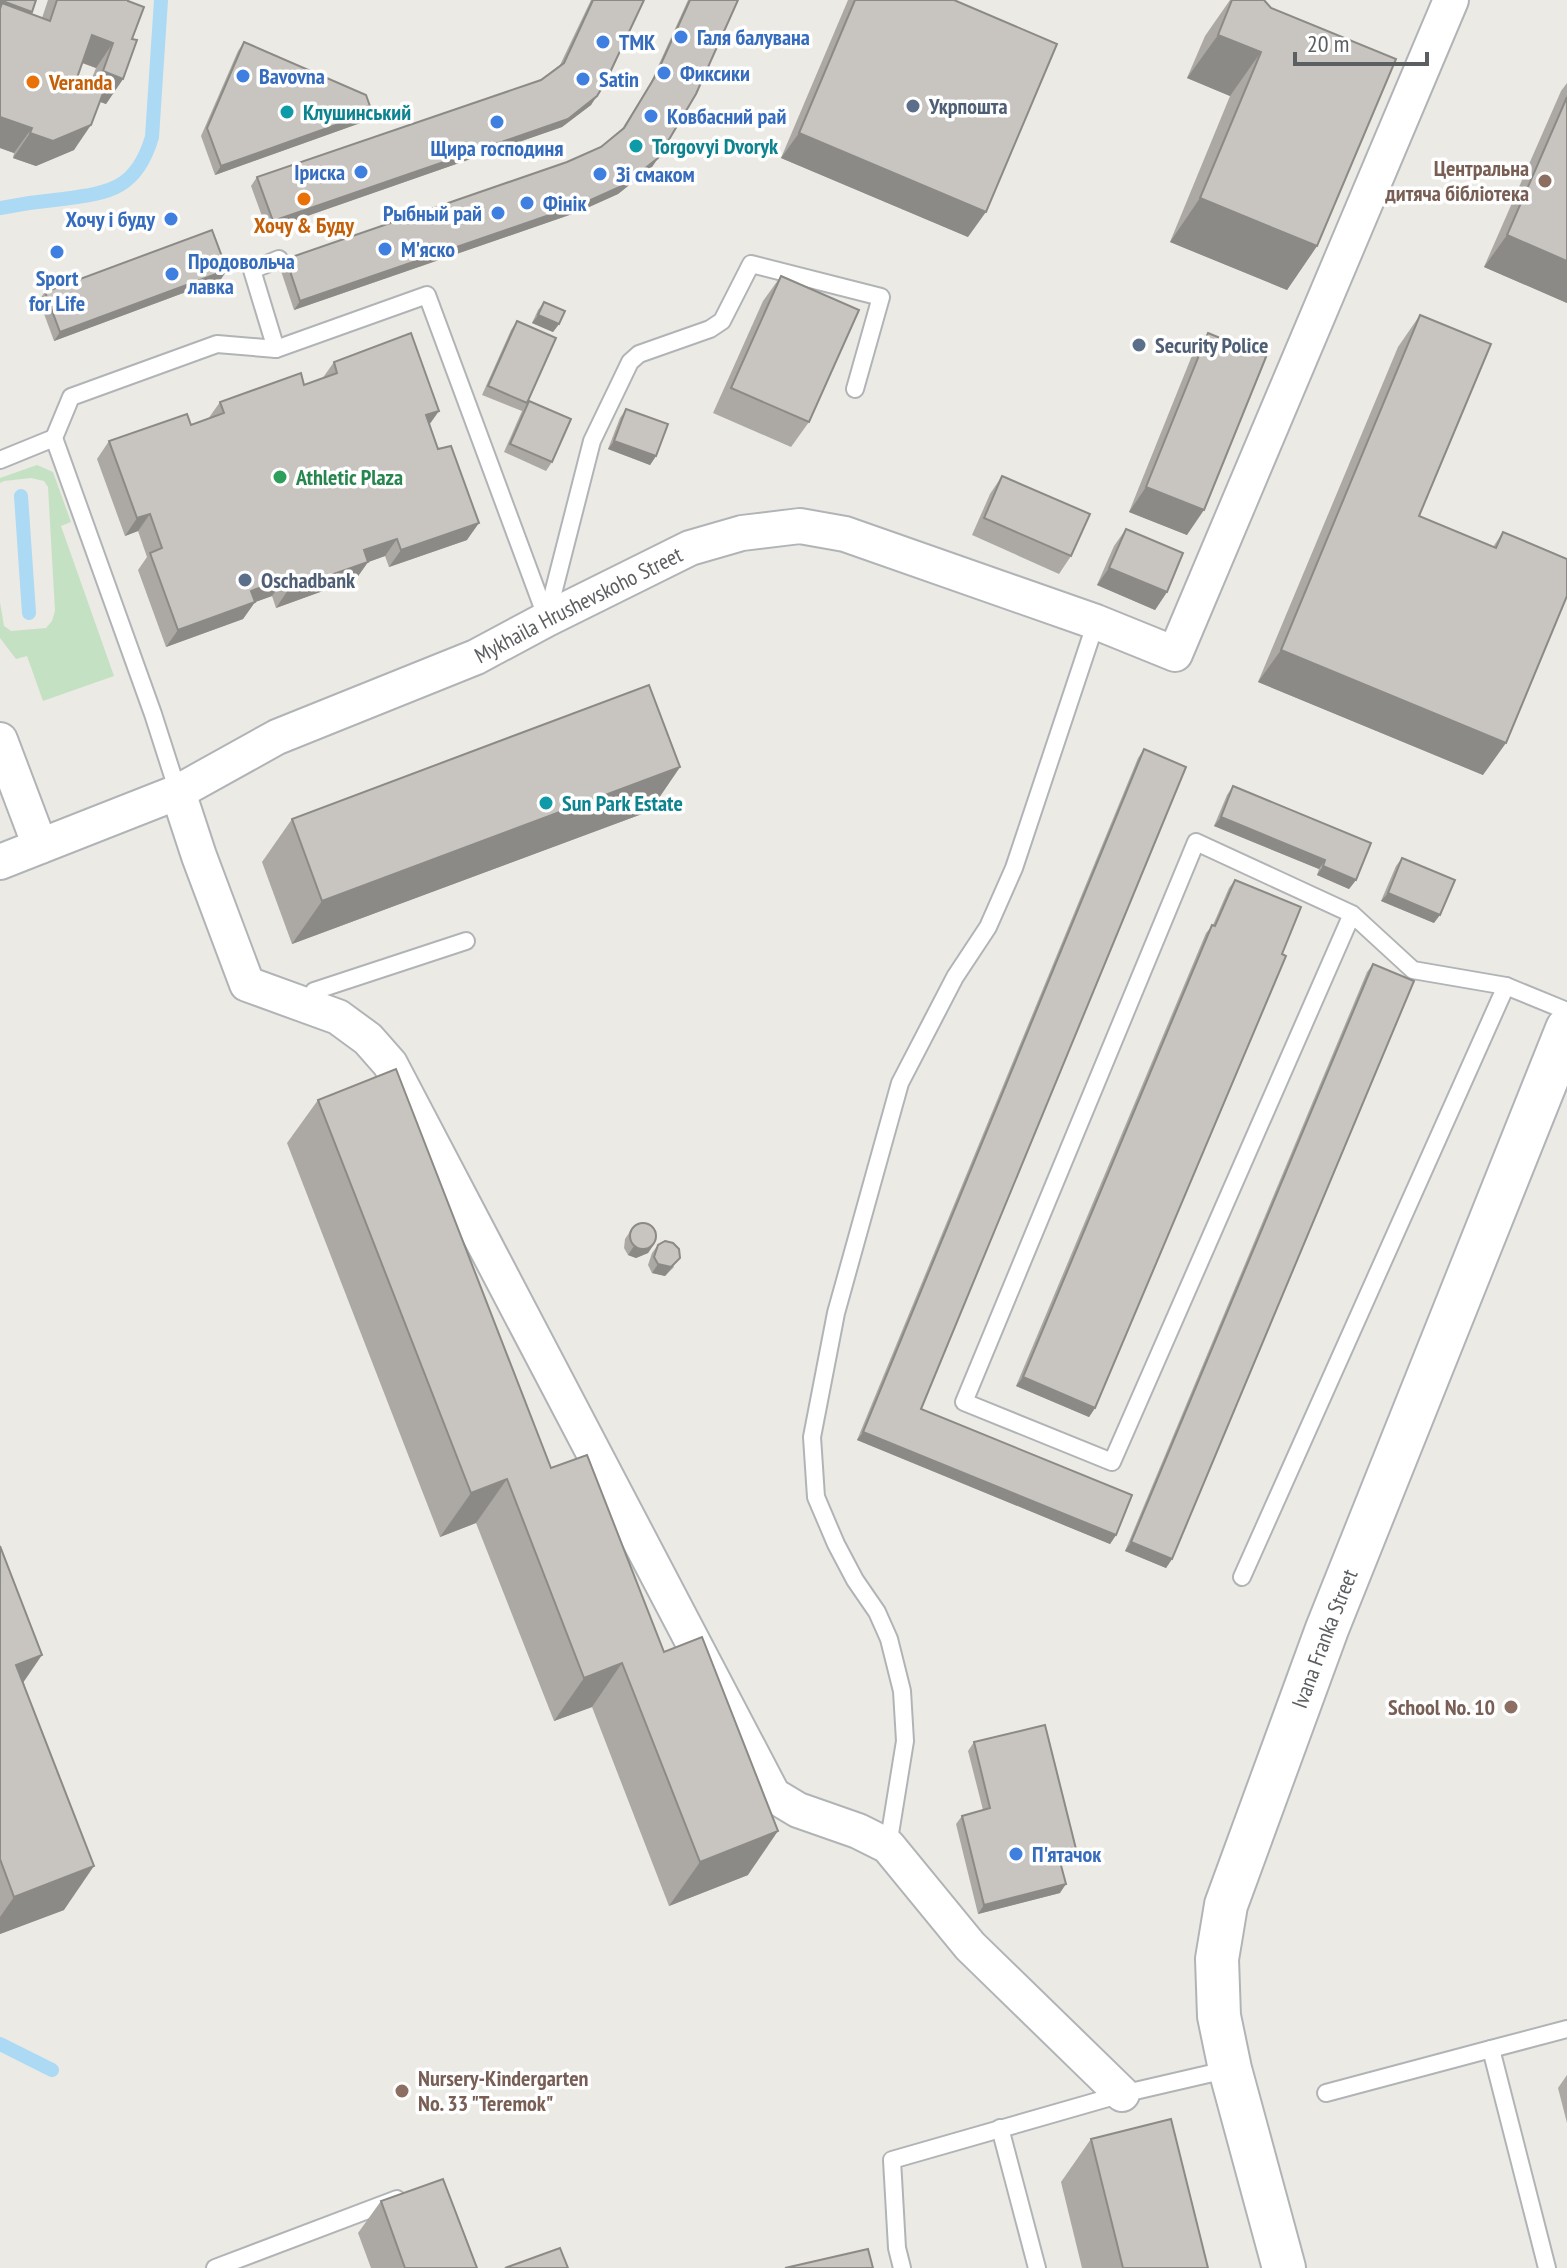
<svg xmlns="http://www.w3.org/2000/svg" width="1567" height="2268" font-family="'PT Sans Narrow',sans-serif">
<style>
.green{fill:#c5e1c3}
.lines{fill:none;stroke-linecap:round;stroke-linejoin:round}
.stream{stroke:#acd9f4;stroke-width:14}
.service-casing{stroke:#b1b4b7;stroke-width:20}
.minor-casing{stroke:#b1b4b7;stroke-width:38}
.tertiary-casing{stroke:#b1b4b7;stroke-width:46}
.service{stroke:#fff;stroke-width:16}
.minor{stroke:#fff;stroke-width:34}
.tertiary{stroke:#fff;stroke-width:42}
.wall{fill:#aca9a5;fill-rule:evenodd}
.shaded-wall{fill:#8c8a86}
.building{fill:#c8c5c0;stroke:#8c8a86;stroke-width:2}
.shop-dot{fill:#3f7fe0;stroke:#fff;stroke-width:3}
.food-dot{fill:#e8710a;stroke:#fff;stroke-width:3}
.service-dot{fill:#5c6f8a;stroke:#fff;stroke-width:3}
.culture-dot{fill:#0f9aa8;stroke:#fff;stroke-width:3}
.education-dot{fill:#8d6e63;stroke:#fff;stroke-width:3}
.leisure-dot{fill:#2e9e5b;stroke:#fff;stroke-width:3}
.labels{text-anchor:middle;stroke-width:7;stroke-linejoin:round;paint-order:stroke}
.shop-label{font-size:22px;font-weight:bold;fill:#366cbe;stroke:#fff;text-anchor:start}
.food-label{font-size:22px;font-weight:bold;fill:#c56008;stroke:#fff;text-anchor:start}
.service-label{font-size:22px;font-weight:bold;fill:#4e5e75;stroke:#fff;text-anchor:start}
.culture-label{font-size:22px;font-weight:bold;fill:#0d838f;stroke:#fff;text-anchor:start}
.education-label{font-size:22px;font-weight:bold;fill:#785e54;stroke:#fff;text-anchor:end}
.leisure-label{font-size:22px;font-weight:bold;fill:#27864d;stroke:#fff;text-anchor:start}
.street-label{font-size:22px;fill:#5c5f62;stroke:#fff}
</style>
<rect width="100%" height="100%" fill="#eceae4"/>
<!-- green -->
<polygon class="green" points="37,465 53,472 71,522 61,526 114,676 43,701 27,656 16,659 0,638 0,602 4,626 11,631 46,628 52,621 55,611 48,487 44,481 31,478 4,481 0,483 0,478"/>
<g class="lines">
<!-- stream -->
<g class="stream">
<path d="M0,208C21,204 42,201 63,199C111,193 137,188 152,137L161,0"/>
<polyline points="21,496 29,613"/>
<polyline points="0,2044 52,2070"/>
</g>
<!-- service casing -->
<g class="service-casing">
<g id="service">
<polyline points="276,349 252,270 279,259"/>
<polyline points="0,460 54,438"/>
<polyline points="547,617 592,441 630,362 639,354 710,329 722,321 751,264 881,297 855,389"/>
<polyline points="178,792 153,714 54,438 71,397 217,344 276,349 427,295 547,619"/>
<polyline points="1352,914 1112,1462 964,1402 1196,842 1352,914 1413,970 1506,986 1567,1011"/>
<polyline points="305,1005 314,991 466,941"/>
<polyline points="1242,1577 1506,986"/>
<polyline points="888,1846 905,1741 902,1691 889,1639 877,1612 855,1580 836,1544 816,1497 812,1437 836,1313 900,1083 955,977 988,927 1014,868 1096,622"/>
<polyline points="1326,2093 1491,2049"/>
<polyline points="1000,2128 1037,2268"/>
<polyline points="215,2268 397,2199"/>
<polyline points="902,2268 897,2248 892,2160 1122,2094 1230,2069"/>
<polyline points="1547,2268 1491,2049 1567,2029"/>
</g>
</g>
<!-- minor casing -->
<g class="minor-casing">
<g id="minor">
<polyline points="0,740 40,846"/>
<polyline points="178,792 199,856 247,984 338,1017 368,1039 390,1064 773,1795 798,1810 858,1831 888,1846 970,1946 1122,2094"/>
<path id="s1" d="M0,862L178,792L277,737L476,657L547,619L690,548L742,533L800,526L845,534L1096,622L1175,654L1451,0"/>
</g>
</g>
<!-- tertiary casing -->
<g class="tertiary-casing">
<g id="tertiary">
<path id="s2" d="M1284,2268L1230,2069L1219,2016L1217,1959L1226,1905L1327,1629L1567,1029"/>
</g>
</g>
<!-- service -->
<use href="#service" class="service"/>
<!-- minor -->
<use href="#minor" class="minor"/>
<!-- tertiary -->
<use href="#tertiary" class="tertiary"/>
</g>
<!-- wall -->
<g class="wall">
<path d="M0,0L42,18L48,0H128L132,39L123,79L106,104L100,102L74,150L36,166L13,158L14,153L0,148ZM82,63L96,68L90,83L77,78Z"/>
<polygon points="591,0 644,0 591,105 562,127 267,230 251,186 257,177 541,80 560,65"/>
<polygon points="688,0 738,0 658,158 652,167 618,194 578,212 294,310 280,268 286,259 567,162 601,147 622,129 650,84"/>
<polygon points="848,0 954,0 968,237 781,158"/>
<polygon points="1230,0 1264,0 1317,246 1287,290 1170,242 1230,96 1187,78 1205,36"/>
<polygon points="244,42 366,121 215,175 201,136 238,51"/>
<polygon points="1567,83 1567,303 1484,267 1561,91"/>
<polygon points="227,270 221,279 54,341 39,300 45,292"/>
<polygon points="781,276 809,422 791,447 713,413 763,301"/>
<polygon points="544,302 559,324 553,332 532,323 538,310"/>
<polygon points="1420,315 1419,516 1493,547 1503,532 1483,775 1258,682 1398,347"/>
<polygon points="517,321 528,401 552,462 546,471 504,452 522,411 482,395 511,330"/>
<polygon points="1208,333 1187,535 1129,512 1191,358"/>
<polygon points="334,362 430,424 467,540 389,567 385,556 368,562 356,579 276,608 272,596 255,602 243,619 166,647 138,570 147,557 138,531 125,536 97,459 109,441 191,425 208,419 220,402 304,385 322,379"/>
<polygon points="626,409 656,456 650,465 608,449 620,418"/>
<polygon points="1002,476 1071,556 1059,574 972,535 990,494"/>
<polygon points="1126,529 1167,592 1155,610 1097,585 1114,546"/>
<polygon points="1144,749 921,1409 1116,1535 1110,1544 857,1440 1138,758"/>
<polygon points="680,767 650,811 292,944 262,862 292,819"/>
<polygon points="1233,786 1356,880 1349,889 1317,875 1319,869 1214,826 1227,795"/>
<polygon points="1402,858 1434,923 1381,901 1396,866"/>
<polygon points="1235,880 1095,1408 1089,1417 1016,1386 1206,933 1213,925 1229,888"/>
<polygon points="1373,964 1172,1559 1166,1568 1125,1551 1367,972"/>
<polygon points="318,1100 551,1468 748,1875 669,1906 592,1707 554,1721 476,1523 440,1537 287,1143"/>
<polygon points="631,1230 654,1244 648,1253 636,1258 628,1255 624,1248 625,1239"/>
<polygon points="658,1245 674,1267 665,1276 652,1273 648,1265 652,1253"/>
<polygon points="0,1546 64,1910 0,1934"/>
<polygon points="974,1742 1071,1862 1061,1864 1060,1893 978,1914 956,1824 962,1816 983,1810 968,1751"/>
<polygon points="1567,2075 1567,2123 1558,2088"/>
<polygon points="1091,2139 1208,2268 1082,2268 1061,2182"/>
<polygon points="381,2201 477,2268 371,2268 358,2233"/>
</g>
<!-- shaded-wall -->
<g class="shaded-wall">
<polygon points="0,0 32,12 26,20 2,3 0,6"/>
<polygon points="92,35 113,43 96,68 75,60"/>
<polygon points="1218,35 1261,52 1230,96 1187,78"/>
<polygon points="103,71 123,79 106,104 85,96"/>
<polygon points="597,96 591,105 562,127 267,230 273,221"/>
<polygon points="372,112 366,121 215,175 221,166"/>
<polygon points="0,117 32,128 14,153 0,148"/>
<polygon points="91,125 74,150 36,166 13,158 30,133"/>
<polygon points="799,133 986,212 968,237 781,158"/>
<polygon points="658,158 652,167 618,194 578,212 294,310 300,301"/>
<polygon points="1200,198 1317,246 1287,290 1170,242"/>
<polygon points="1507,235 1567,261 1567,303 1484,267"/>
<polygon points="227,270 221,279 54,341 60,332"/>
<polygon points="538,315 559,324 553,332 532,323"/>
<polygon points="439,411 427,428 426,415"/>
<polygon points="614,441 656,456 650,465 608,449"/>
<polygon points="1146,487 1204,510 1187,535 1129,512"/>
<polygon points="150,514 138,531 125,536 137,518"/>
<polygon points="479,523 467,540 389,567 401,550"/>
<polygon points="397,539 385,556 352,568 364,550"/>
<polygon points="368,562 356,579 276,608 288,590"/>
<polygon points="1109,568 1167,592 1155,610 1097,585"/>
<polygon points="284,579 272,596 239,608 251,591"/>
<polygon points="255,602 243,619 166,647 178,630"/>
<polygon points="1281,650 1506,743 1483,775 1258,682"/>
<polygon points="680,767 650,811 292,944 322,901"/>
<polygon points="1221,817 1325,860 1319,869 1214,826"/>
<polygon points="1323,866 1356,880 1349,889 1317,875"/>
<polygon points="1388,893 1440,915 1434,923 1381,901"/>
<polygon points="654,1244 648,1253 636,1258 628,1255 634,1246"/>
<polygon points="680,1258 665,1276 652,1273 658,1264"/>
<polygon points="1023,1377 1095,1408 1089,1417 1016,1386"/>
<polygon points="863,1432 1116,1535 1110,1544 857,1440"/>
<polygon points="507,1479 476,1523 440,1537 471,1493"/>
<polygon points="1131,1542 1172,1559 1166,1568 1125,1551"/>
<polygon points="42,1655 12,1699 16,1665"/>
<polygon points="622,1663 592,1707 554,1721 584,1678"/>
<polygon points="778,1831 748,1875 669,1906 700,1862"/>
<polygon points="1077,1853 1071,1862 1053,1866 1059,1858"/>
<polygon points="94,1866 64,1910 0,1934 0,1917 14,1897"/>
<polygon points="1066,1884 1060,1893 978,1914 984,1905"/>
</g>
<!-- building -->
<g class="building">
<polygon points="0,0 36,0 32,12"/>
<polygon points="57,0 128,0 128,1 144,7 132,39 137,40 123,79 103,71 113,43 92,35 77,78 105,88 91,125 53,141 30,133 32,128 0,117 0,9 2,3 50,21"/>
<polygon points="593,0 644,0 606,81 597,96 568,119 273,221 257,177 541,80 564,63"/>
<polygon points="690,0 738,0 696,94 658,158 624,185 584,203 300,301 286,259 567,162 601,147 624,128 656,75"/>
<polygon points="855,0 954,0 1057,44 986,212 799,133"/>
<polygon points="1232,0 1264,0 1271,8 1396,59 1317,246 1200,198 1261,52 1218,35"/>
<polygon points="244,42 366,95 372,112 221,166 207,128"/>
<polygon points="1567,97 1567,261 1507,235"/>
<polygon points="212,230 227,270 60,332 45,292"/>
<polygon points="781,276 859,310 809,422 731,388"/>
<polygon points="544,302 565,311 559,324 538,315"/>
<polygon points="1420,315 1491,344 1419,516 1496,548 1503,532 1567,559 1567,596 1506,743 1281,650"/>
<polygon points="517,321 556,338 527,403 488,386"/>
<polygon points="411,333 439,411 426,415 438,449 451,446 479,523 401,550 397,539 364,550 368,562 288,590 284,579 251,591 255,602 178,630 150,553 162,548 150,514 137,518 109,441 187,414 191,425 224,413 220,402 301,373 304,385 337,373 334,362"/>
<polygon points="1208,333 1266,357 1204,510 1146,487"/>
<polygon points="529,401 571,419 552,462 510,444"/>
<polygon points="626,409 668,424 656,456 614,441"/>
<polygon points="1002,476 1090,514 1071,556 984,518"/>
<polygon points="1126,529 1183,553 1167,592 1109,568"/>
<polygon points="649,685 680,767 322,901 292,819"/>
<polygon points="1144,749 1186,767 921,1409 1132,1495 1116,1535 863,1432"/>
<polygon points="1233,786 1371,843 1356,880 1323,866 1325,860 1221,817"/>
<polygon points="1402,858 1455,880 1440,915 1388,893"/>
<polygon points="1235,880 1301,907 1282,954 1286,956 1095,1408 1023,1377 1212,925 1215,926"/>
<polygon points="1373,964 1414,981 1172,1559 1131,1542"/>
<polygon points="396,1069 551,1468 587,1455 664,1652 702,1637 778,1831 700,1862 622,1663 584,1678 507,1479 471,1493 318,1100"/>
<circle cx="643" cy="1236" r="13"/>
<polygon points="665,1241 673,1243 679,1249 680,1258 671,1267 658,1264 654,1257 658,1245"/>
<polygon points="0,1546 42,1655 16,1665 94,1866 14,1897 0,1859"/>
<polygon points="1045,1725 1077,1853 1059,1858 1066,1884 984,1905 962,1816 990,1808 974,1742"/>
<polygon points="1171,2119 1208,2268 1123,2268 1091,2139"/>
<polygon points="443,2179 477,2268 405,2268 381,2201"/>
<polygon points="560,2248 568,2268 505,2268"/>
<polygon points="868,2249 873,2268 785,2268"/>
</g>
<!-- markers -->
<g class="shop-dot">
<circle cx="681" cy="37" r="8"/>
<circle cx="603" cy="42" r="8"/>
<circle cx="664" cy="73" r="8"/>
<circle cx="243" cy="76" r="8"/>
<circle cx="583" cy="79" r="8"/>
<circle cx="651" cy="116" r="8"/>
<circle cx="497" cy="122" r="8"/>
<circle cx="361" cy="172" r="8"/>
<circle cx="600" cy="174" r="8"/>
<circle cx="527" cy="203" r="8"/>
<circle cx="498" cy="213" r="8"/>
<circle cx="171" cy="219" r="8"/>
<circle cx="385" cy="249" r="8"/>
<circle cx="57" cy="252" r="8"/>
<circle cx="172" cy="274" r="8"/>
<circle cx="1016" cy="1854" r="8"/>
</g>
<g class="food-dot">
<circle cx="33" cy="82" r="8"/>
<circle cx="304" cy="199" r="8"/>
</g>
<g class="service-dot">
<circle cx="913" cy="106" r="8"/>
<circle cx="1139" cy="345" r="8"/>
<circle cx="245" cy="580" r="8"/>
</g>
<g class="culture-dot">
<circle cx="287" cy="112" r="8"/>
<circle cx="636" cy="146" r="8"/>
<circle cx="546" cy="803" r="8"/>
</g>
<g class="education-dot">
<circle cx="1545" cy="181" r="8"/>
<circle cx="1511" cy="1707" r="8"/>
<circle cx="402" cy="2091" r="8"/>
</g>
<circle class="leisure-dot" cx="280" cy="477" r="8"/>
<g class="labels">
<!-- shop labels -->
<g class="shop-label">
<text x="697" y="45">Галя балувана</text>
<text x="619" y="50">ТМК</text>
<text x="680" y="81">Фиксики</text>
<text x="259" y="84">Bavovna</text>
<text x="599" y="87">Satin</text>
<text x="667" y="124">Ковбасний рай</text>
<text x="497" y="156" text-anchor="middle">Щира господиня</text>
<text x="345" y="180" text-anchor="end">Іриска</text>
<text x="616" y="182">Зі смаком</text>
<text x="543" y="211">Фінік</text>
<text x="482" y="221" text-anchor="end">Рыбный рай</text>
<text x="155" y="227" text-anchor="end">Хочу і буду</text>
<text x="401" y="257">М'яско</text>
<text x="188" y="269">Продовольча<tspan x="188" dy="25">лавка</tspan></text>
<text x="57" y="286" text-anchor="middle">Sport<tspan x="57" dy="25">for Life</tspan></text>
<text x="1032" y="1862">П'ятачок</text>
</g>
<!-- food labels -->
<g class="food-label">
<text x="49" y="90">Veranda</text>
<text x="304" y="233" text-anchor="middle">Хочу &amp; Буду</text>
</g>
<!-- service labels -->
<g class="service-label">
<text x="929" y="114">Укрпошта</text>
<text x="1155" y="353">Security Police</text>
<text x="261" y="588">Oschadbank</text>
</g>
<!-- culture labels -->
<g class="culture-label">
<text x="303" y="120">Клушинський</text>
<text x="652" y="154">Torgovyi Dvoryk</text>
<text x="562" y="811">Sun Park Estate</text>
</g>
<!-- education labels -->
<g class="education-label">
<text x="1529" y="176">Центральна<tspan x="1529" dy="25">дитяча бібліотека</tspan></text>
<text x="1495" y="1715">School No. 10</text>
<text x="418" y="2086" text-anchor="start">Nursery-Kindergarten<tspan x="418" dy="25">No. 33 "Teremok"</tspan></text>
</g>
<!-- leisure labels -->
<g class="leisure-label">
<text x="296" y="485">Athletic Plaza</text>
</g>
<!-- street labels -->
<g class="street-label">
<text dy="8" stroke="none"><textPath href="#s1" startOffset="634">Mykhaila Hrushevskoho Street</textPath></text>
<text dy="8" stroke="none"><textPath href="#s2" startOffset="656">Ivana Franka Street</textPath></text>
</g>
</g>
<!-- scale -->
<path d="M1295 52v12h132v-12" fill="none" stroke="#5c5f62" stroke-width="4"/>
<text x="1307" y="52" font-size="24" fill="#5c5f62" stroke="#ffffff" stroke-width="6" paint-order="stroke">20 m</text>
</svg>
